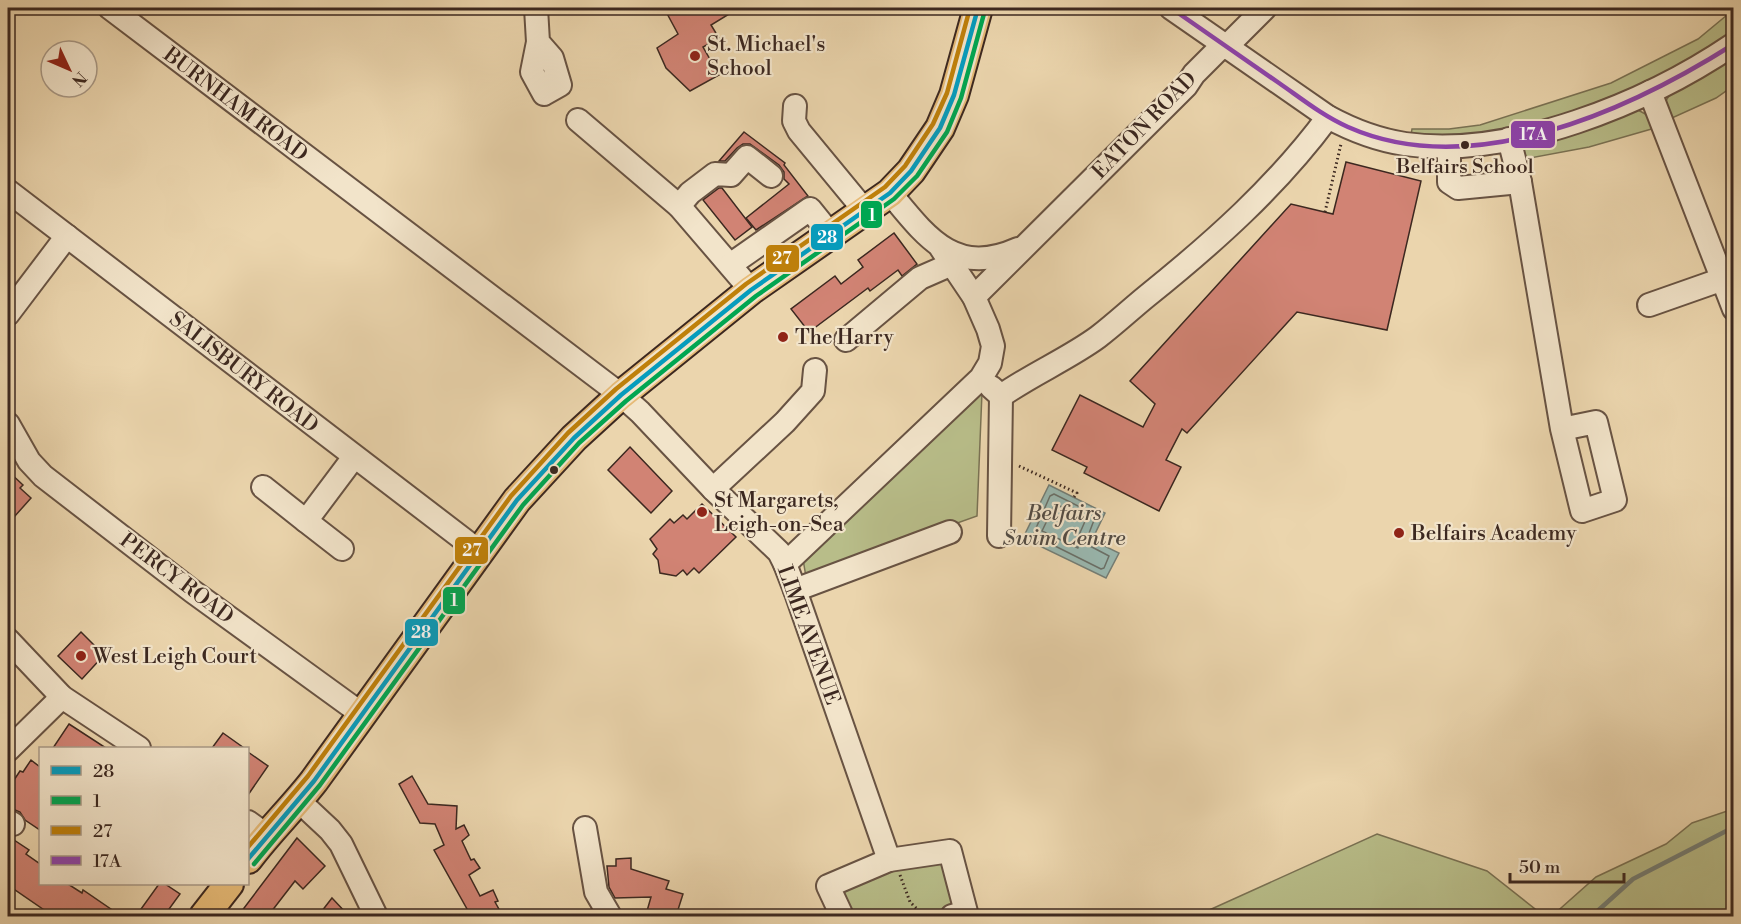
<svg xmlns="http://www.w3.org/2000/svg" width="1741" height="924" font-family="'Libre Bodoni',serif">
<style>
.green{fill:#b8bd89;stroke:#7a7254;stroke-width:1.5}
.water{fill:#99b8b0;stroke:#747e76;stroke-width:1.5}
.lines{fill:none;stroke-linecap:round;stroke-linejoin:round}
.shore{stroke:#6a7068;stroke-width:1.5}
.stream{stroke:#747e76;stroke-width:4.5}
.building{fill:#d18374;stroke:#3c2820;stroke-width:1.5}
.minor-casing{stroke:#685343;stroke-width:26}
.major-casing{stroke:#3c2820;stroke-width:32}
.path{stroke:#3c2820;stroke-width:3;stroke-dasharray:1.5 3;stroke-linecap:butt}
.minor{stroke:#f2e4ca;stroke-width:22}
.major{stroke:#e6ba76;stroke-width:28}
.bus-1-casing{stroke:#f2e4ca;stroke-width:9}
.bus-2-casing{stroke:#f2e4ca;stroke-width:9}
.bus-3-casing{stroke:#f2e4ca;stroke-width:9}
.bus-4-casing{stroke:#f2e4ca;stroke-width:9}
.bus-1{stroke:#069cbd;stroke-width:4.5}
.bus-2{stroke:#00a651;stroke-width:4.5}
.bus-3{stroke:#bf800a;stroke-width:4.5}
.bus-4{stroke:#8e44ad;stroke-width:4.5}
.poi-dot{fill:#8f2418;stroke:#f2e4ca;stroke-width:2}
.bus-dot{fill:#3c2820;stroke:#f2e4ca;stroke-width:2}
.labels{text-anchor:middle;stroke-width:4.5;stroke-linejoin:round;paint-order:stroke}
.bus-label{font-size:20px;fill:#3c2820;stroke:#f2e4ca}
.poi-label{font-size:21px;fill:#3c2820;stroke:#f2e4ca;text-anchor:start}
.street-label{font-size:21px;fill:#3c2820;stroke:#f2e4ca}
.water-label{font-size:22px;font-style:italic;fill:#534c44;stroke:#f2e4ca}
.line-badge{stroke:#f2e4ca;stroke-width:2}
.badge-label{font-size:16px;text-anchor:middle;font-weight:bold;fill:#fff}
</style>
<rect width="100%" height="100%" fill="#ebd5ad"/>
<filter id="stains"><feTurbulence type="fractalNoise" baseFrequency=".00333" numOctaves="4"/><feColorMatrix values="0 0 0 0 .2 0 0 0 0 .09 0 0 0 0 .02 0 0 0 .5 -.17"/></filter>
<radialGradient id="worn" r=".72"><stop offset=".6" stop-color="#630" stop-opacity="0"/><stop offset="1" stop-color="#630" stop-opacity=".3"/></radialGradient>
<!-- green -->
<g class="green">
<polygon points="1733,10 1733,33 1688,66 1544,123 1461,139 1411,135 1412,129 1449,129 1480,125 1611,83 1698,39"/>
<polygon points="1733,55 1733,86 1716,98 1672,118 1666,101 1670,94"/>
<polygon points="1638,110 1649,116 1655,128 1589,147 1525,159 1522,145 1592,128 1625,114"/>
<polygon points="982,392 977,516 806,577 803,559"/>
<polygon points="1733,809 1733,916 1552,916 1596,877 1666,844 1692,823"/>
<polygon points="1377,834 1487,871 1544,916 1196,916"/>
<polygon points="945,856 959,908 936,916 846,916 834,889 891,865"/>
</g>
<!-- water -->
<polygon class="water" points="1049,485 1105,513 1092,540 1119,553 1106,578 1023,538"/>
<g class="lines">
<!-- shore -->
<g class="shore">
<polygon points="1054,494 1096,515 1086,541 1090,546 1109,556 1104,568 1101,569 1033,535 1050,496"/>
<polygon points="1056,504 1086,519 1079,535 1078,548 1042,531 1054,506"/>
</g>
<!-- stream -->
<polyline class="stream" points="1592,916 1633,879 1734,827"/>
</g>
<!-- building -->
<g class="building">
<polygon points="664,8 739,8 711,25 719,38 703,47 719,75 690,91 666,68 657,48 678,34"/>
<polygon points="744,132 785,163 784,165 808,196 756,230 746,218 789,184 784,179 784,172 779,165 750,144 743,144 737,148 725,161 719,161"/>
<polygon points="1346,162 1421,181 1387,330 1297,312 1187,433 1182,429 1166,460 1181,467 1159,511 1084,473 1087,467 1052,450 1080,395 1143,427 1155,404 1130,381 1291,204 1333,214"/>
<polygon points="719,188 722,188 752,227 735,240 703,200"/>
<polygon points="894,233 917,264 902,276 898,270 870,291 868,288 809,332 791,309 835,276 841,284 863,267 858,260"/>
<polygon points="630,447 672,491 651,513 608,470"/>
<polygon points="8,471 23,485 20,488 31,498 15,516 8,509"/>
<polygon points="702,504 736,537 699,573 694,568 687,575 683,570 676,576 660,573 658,560 653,554 657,549 650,539 670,519 674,523 683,515 687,519"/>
<polygon points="81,632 104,655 82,679 58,656"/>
<polygon points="69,724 106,748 53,748"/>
<polygon points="223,733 244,748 212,748"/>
<polygon points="248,752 268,766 248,795"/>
<polygon points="31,760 40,767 40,830 25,820 20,812 8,807 8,789 20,771 23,772"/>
<polygon points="412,776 428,804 457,806 456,829 464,825 469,835 462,841 471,860 474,859 480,868 469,875 480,896 493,890 498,901 495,902 500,911 491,916 471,916 434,850 444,845 435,824 420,823 399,784"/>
<polygon points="8,836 29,850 26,854 40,864 40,884 68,884 82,893 83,890 121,916 53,916 8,885"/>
<polygon points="297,838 325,866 303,889 295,881 268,916 238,916"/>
<polygon points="631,858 631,869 669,881 666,889 683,894 676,916 665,916 647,911 651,897 615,898 609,887 607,866 616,866 616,859"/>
<polygon points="159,884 165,884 180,894 164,916 136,916"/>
<polygon points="332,898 349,916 318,916"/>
</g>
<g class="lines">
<!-- minor casing -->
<g class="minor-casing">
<g id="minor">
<polyline points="110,8 621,395 640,412 713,489 779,552 785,564 795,590 889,860"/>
<polyline points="536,8 538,42 532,72 544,94 560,85 552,58 538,42"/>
<path d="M1171,8L1328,117C1352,130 1378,140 1405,144C1511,159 1647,103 1734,44"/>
<polyline points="1650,92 1734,309"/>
<polyline points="795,106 794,121 799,131 865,211"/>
<polyline points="578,120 679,206 751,290"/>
<polyline points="1509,139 1520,182 1562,429 1582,511 1615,500 1596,422 1562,429"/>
<polyline points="1449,147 1449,182 1458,188 1520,182"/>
<polyline points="8,191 480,552"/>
<path d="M890,193C927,238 955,277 1018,249"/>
<polyline points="679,206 690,193 715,174 731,175 747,157 771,176"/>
<polyline points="730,265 810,209 831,235"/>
<polyline points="974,297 1186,86 1194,74 1218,50 1227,46 1265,8"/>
<polyline points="1649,305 1723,279"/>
<polyline points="8,314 67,236"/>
<polyline points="846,340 920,278 952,264"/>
<polyline points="991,387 1001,396 999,536"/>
<path d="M1001,396C1032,374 1068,359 1098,337C1115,324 1131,309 1147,296C1213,243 1277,186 1328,117"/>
<polyline points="8,424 29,461 43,476 192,591 363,715"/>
<polyline points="263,487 306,521"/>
<polyline points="713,489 785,422 813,391 815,370"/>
<polyline points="342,549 306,521 354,457"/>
<polyline points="785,564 981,378 990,363 993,346 988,329 974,297 941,248"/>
<polyline points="795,590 950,532"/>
<polyline points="8,640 62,697 139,748"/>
<polyline points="8,750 62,697"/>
<polyline points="299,801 330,830 341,844 376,916"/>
<polyline points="8,821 13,824"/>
<polyline points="248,822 266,835"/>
<polyline points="585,828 596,892 610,916"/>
<polyline points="842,916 828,886 889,860 950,851 966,912 952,916"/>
</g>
</g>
<!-- major casing -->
<g class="major-casing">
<g id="major">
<path d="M248,859C268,832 293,808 314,781L517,500L574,438L621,395L751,290L890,193L911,171L940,128L954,95L978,8"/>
<polyline points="204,916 229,884"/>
</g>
</g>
<!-- path -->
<g class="path">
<polyline points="1325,212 1341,144"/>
<polyline points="1019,466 1077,493 1074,497"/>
<polyline points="900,875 910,902 924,916"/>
</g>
<!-- minor -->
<use href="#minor" class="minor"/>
<!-- major -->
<use href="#major" class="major"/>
<!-- bus-1 casing -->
<g class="bus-1-casing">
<polyline id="bus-1" points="248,859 314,781 517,500 574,438 621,395 751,290 890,193 911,171 940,128 954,95 978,8"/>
</g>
<!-- bus-2 casing -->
<g class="bus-2-casing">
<polyline id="bus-2" points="254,864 320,785 523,505 579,443 626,401 756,296 894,199 917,176 947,132 961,98 985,10"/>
</g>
<!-- bus-3 casing -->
<g class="bus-3-casing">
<polyline id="bus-3" points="248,847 308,776 511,496 568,433 616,389 746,284 885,187 905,166 933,124 947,93 970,8"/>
</g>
<!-- bus-4 casing -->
<g class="bus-4-casing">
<path id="bus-4" d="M1171,8C1207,33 1243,58 1279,83C1302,99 1323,116 1348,127C1472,182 1628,111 1734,44"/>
</g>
<!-- bus-1 -->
<use href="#bus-1" class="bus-1"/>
<!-- bus-2 -->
<use href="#bus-2" class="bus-2"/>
<!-- bus-3 -->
<use href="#bus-3" class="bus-3"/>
<!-- bus-4 -->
<use href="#bus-4" class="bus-4"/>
</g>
<!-- markers -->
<g class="poi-dot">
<circle cx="695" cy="56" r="6"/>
<circle cx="783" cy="337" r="6"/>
<circle cx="702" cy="512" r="6"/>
<circle cx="1399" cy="533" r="6"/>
<circle cx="81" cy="656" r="6"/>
</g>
<g class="bus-dot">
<circle cx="1465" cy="145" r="5"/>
<circle cx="554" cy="470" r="5"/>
</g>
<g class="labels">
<!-- bus labels -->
<g class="bus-label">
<text x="1465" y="173">Belfairs School</text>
</g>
<!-- poi labels -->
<g class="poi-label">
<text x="707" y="51">St. Michael's<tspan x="707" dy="24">School</tspan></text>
<text x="795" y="344">The Harry</text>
<text x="714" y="507">St Margarets,<tspan x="714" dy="24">Leigh-on-Sea</tspan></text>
<text x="1411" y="540">Belfairs Academy</text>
<text x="93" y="663">West Leigh Court</text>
</g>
<!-- street labels -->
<g class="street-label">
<text transform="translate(236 104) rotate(37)" y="7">BURNHAM ROAD</text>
<text transform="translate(1144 125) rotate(-46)" y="7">EATON ROAD</text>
<text transform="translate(244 372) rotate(38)" y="7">SALISBURY ROAD</text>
<text transform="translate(177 578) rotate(37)" y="7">PERCY ROAD</text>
<text transform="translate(809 635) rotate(70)" y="7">LIME AVENUE</text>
</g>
<!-- water labels -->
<g class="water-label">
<text x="1064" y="520">Belfairs<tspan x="1064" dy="25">Swim Centre</tspan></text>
</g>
</g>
<g class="line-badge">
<rect x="1510" y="120" width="46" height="29" rx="6" fill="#8e44ad"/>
<rect x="860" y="200" width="23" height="29" rx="6" fill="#00a651"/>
<rect x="810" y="223" width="34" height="28" rx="6" fill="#069cbd"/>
<rect x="765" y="244" width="35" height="29" rx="6" fill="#bf800a"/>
<rect x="454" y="536" width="35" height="29" rx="6" fill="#bf800a"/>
<rect x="442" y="586" width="24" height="29" rx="6" fill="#00a651"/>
<rect x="404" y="618" width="35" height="29" rx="6" fill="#069cbd"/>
</g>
<g class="badge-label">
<text x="1533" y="140">17A</text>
<text x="872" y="221">1</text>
<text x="827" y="243">28</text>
<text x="782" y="264">27</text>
<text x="472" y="556">27</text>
<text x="454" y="606">1</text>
<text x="421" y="638">28</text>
</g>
<!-- margin -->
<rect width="1741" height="924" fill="none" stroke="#ebd5ad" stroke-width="30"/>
<rect x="9" y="9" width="1723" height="906" fill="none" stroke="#3c2820" stroke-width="3"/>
<rect x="15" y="15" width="1711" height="894" fill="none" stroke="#3c2820" stroke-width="1.5"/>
<!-- legend -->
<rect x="39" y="747" width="210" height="138" fill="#f2e4ca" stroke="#a99986" stroke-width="1.5"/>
<rect x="51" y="766" width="30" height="9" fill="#069cbd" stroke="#a99986" stroke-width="1.5"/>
<text x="93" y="777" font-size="18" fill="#3c2820">28</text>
<rect x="51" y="796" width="30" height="9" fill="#00a651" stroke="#a99986" stroke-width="1.5"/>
<text x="93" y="807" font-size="18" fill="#3c2820">1</text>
<rect x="51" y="826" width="30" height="9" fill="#bf800a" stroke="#a99986" stroke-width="1.5"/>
<text x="93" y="837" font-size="18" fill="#3c2820">27</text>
<rect x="51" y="856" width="30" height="9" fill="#8e44ad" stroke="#a99986" stroke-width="1.5"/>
<text x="93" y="867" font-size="18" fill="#3c2820">17A</text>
<!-- north arrow -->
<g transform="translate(69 69) rotate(134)"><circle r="28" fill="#f2e4ca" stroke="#a99986" stroke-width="1.5"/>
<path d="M0-4.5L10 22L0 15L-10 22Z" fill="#8f2418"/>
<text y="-9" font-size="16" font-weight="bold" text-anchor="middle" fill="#3c2820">N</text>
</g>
<!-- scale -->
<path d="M1510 873v9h114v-9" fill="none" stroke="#3c2820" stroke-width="3"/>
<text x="1519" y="873" font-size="18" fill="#3c2820" stroke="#f2e4ca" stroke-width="4.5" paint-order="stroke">50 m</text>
<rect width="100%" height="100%" filter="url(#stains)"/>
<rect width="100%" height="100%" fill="url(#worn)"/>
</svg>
